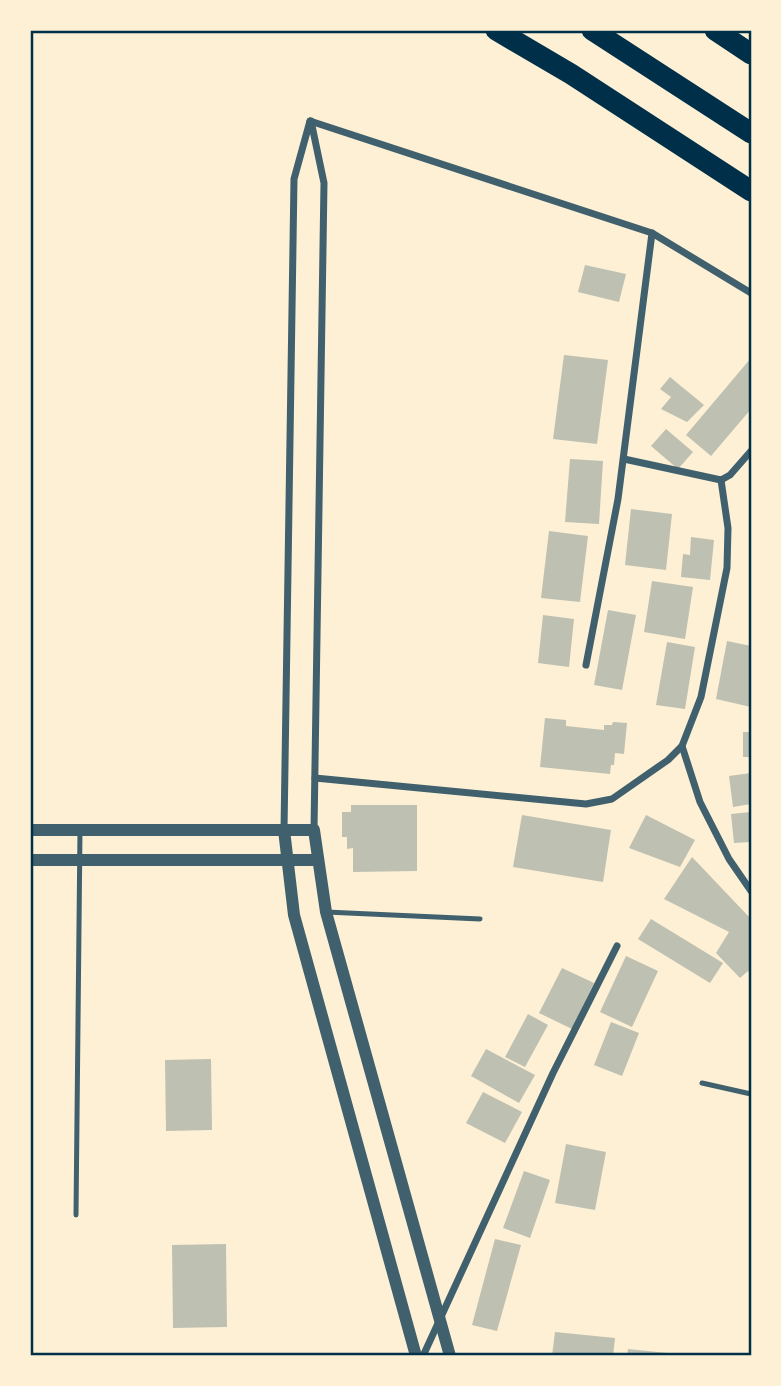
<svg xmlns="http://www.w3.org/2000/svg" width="781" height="1386" font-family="Inter,sans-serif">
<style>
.building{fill:#bec0b2}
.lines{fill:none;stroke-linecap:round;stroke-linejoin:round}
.service{stroke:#3f606c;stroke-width:5}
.minor{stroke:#3f606c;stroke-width:7}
.tertiary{stroke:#3f606c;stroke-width:12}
.motorway{stroke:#003049;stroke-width:21}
.neatline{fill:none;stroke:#003049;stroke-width:2.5}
</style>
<rect width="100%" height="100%" fill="#fdf0d5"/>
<!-- building -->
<g class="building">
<polygon points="585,265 626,274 619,302 578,292"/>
<polygon points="564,355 608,360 597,444 553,439"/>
<polygon points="751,358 751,409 711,456 686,435"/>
<polygon points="670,377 704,405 687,422 661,409 671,397 660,389"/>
<polygon points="666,429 693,452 678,469 651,446"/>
<polygon points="570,459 603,461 599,524 565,522"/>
<polygon points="631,509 672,514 666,570 625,565"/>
<polygon points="549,531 588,536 580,602 541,598"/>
<polygon points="691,537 714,540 710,580 681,577 683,554 690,555"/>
<polygon points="652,581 693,587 685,639 644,632"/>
<polygon points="608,610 636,615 622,690 594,685"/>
<polygon points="543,615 574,619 569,667 538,663"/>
<polygon points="727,641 751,646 751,707 716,699"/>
<polygon points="667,642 695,647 685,709 656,705"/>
<polygon points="545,718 566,720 566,726 604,730 604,725 612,725 613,722 627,723 624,754 615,753 614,765 611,765 610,774 540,767"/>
<rect x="743" y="732" width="8" height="25"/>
<polygon points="751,773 751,804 733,807 729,776"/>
<polygon points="351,805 417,805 417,871 353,872 353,848 347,849 347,837 342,837 342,812 351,812"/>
<polygon points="751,812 751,842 734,843 731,814"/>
<polygon points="522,815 611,830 603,882 513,867"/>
<polygon points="646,815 695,840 680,867 629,848"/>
<polygon points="692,857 751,919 751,975 748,971 740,978 716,953 729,932 664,899"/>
<polygon points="651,919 723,963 710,983 638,939"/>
<polygon points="626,956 658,971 632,1027 600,1012"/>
<polygon points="562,968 594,983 572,1029 539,1013"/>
<polygon points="528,1014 548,1025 525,1067 505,1057"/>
<polygon points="611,1022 639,1033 622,1076 594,1065"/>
<polygon points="486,1049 535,1075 519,1103 471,1076"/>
<polygon points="211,1059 212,1130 166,1131 165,1060"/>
<polygon points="483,1092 522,1112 505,1143 466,1123"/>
<polygon points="566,1144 606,1152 595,1210 555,1203"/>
<polygon points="524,1171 550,1180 530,1238 503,1228"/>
<polygon points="495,1239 521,1245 497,1331 472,1325"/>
<polygon points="226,1244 227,1327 173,1328 172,1245"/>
<polygon points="555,1332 615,1338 613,1356 552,1356"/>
<polygon points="628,1349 677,1354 677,1356 627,1356"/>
</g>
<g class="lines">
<!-- service -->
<g class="service">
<polyline points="326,912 480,919"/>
<polyline points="702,1083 751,1094"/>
<polyline points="76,1215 80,830"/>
</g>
<!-- minor -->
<g class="minor">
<polyline points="310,121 652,233 751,293"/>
<polyline points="311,121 324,183 314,830"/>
<polyline points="624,459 721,480 730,475 751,451"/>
<polyline points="586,665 618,499 652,233"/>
<polyline points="682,746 700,802 729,859 751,891"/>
<polyline points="315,778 586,804 612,799 668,760 682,746 701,697 727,568 728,528 721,480"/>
<polyline points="284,830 294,179 310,121"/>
<polyline points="423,1356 553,1073 617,946"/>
</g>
<!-- tertiary -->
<g class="tertiary">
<polyline points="30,830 314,830 326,912 450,1356"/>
<polyline points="284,830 294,915 416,1356"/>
<polyline points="30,860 318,860"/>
</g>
<!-- motorway -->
<g class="motorway">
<polyline points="496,30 571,74 751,191"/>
<polyline points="592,30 751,133"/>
<polyline points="715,30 751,54"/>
</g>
</g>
<!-- border -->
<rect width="781" height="1386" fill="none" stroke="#fdf0d5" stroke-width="63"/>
<rect x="32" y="32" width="718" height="1322" class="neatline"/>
</svg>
